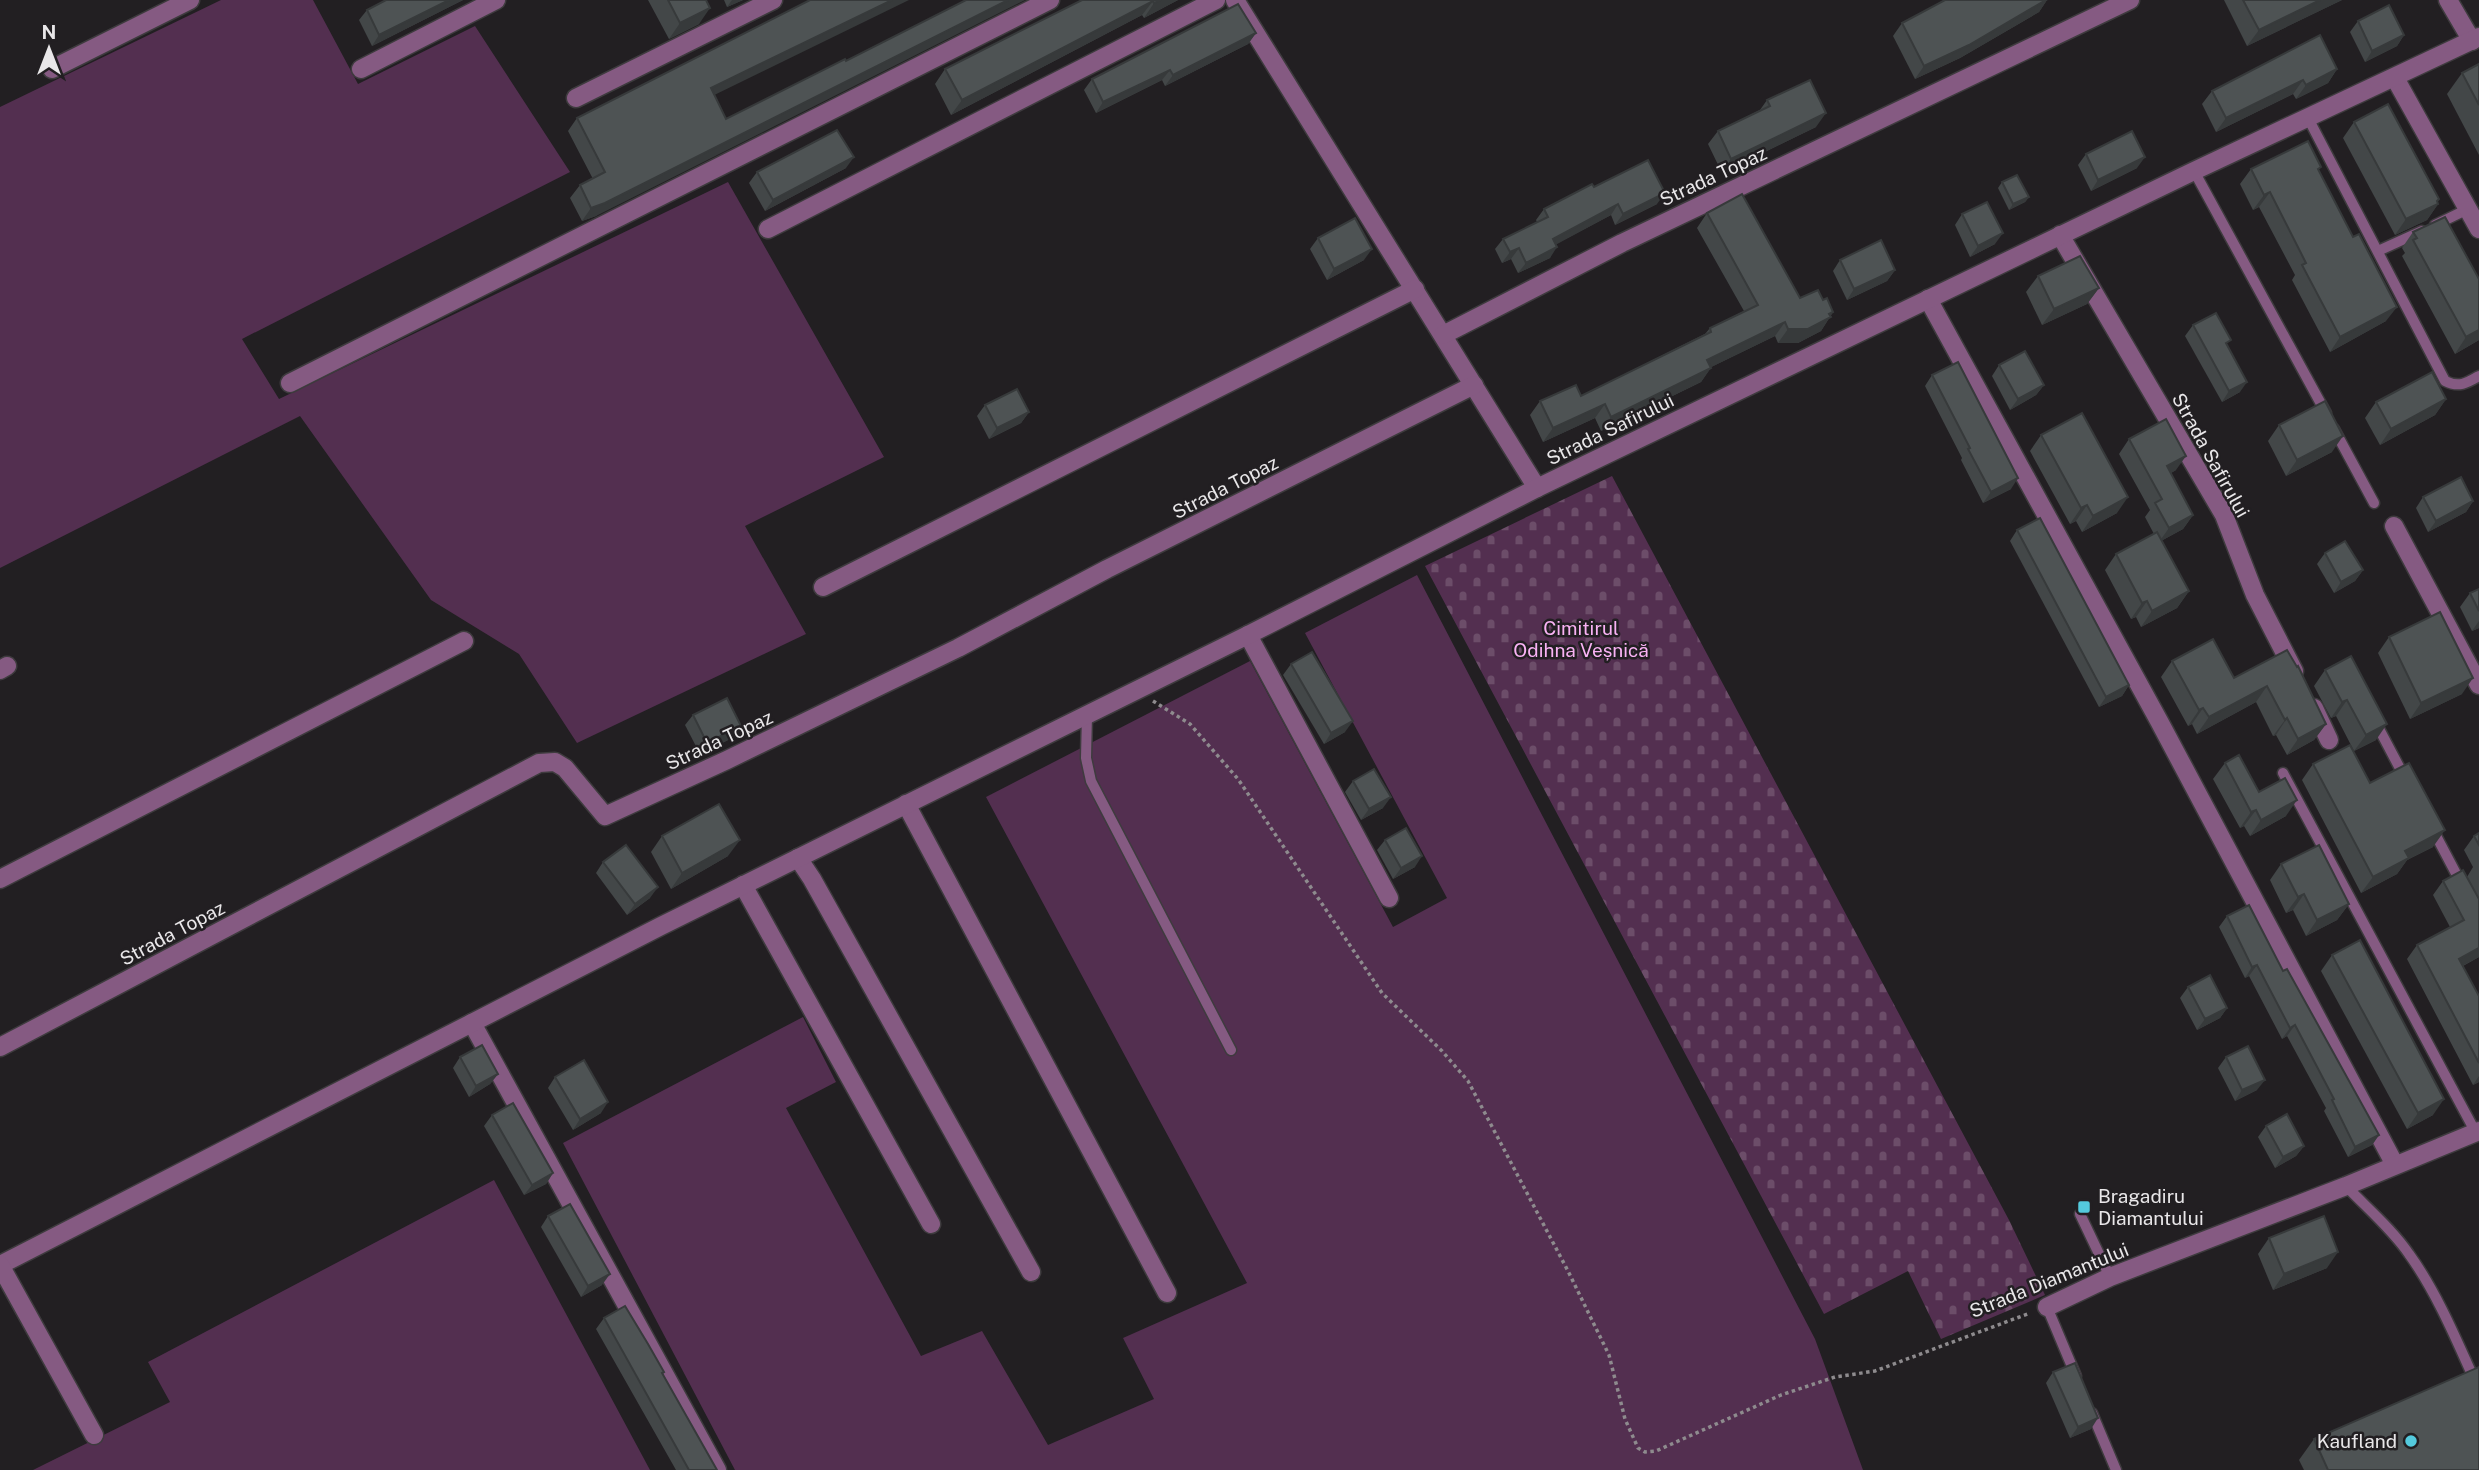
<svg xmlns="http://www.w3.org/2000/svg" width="2479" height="1470" font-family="'Public Sans',sans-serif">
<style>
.grass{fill:#532f50}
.cemetery{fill:url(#cemetery-stones)}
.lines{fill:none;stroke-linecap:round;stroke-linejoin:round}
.lane-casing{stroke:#3e3b3e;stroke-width:13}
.street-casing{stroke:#3e3b3e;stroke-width:21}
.path{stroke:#8e8b8e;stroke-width:3.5;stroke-dasharray:3.5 3.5;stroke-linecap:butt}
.lane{stroke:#855a82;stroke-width:10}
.street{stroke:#855a82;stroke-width:18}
.wall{fill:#434748}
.shaded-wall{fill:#373a3b}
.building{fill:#4e5354;stroke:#373a3b;stroke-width:2}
.poi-dot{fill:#54cadd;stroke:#221f22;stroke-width:2.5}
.labels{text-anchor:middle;stroke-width:5;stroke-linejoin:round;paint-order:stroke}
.street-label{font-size:19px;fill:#e9e7e9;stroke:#221f22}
.park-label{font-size:19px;fill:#f9b2f4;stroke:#221f22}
.poi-label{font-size:19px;fill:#e9e7e9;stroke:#221f22;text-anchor:start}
</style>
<defs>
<pattern id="cemetery-stones" width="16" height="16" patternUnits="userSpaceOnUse" patternTransform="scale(1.75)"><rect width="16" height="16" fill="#532f50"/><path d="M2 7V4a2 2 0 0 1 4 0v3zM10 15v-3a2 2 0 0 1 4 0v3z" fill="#6c4d69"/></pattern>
</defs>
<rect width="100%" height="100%" fill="#221f22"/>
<!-- grass -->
<g class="grass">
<polygon points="221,0 313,0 358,84 475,26 570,172 242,339 279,399 728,182 884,457 745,526 806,634 577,743 519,654 431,600 300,416 0,568 0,107"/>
<polygon points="1417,575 1815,1339 1863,1470 735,1470 563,1143 803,1017 836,1082 786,1108 921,1356 982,1331 1048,1445 1154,1399 1123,1338 1247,1283 986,797 1250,661 1393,927 1447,898 1305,633"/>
<polygon points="494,1180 650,1470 33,1470 170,1402 148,1362"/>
</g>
<!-- cemetery -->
<polygon class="cemetery" points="1612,476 2009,1220 2045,1295 1941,1339 1908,1271 1824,1314 1425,566"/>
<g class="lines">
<!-- lane casing -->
<g class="lane-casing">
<g id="lane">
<path d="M2308,118L2445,381C2459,388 2467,383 2479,376"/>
<polyline points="2194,171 2326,413"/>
<polyline points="2435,225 2468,209"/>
<polyline points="2378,251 2422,231"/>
<polyline points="2334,429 2374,503"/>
<polyline points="1087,714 1086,758 1091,781 1231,1050"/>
<polyline points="2376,723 2405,778"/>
<polyline points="2283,773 2476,1133"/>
<polyline points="2432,828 2461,883"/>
<path d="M2346,1186C2367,1208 2392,1229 2409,1254C2438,1294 2459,1346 2479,1390"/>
<polyline points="2080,1214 2110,1277"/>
<polyline points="2047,1307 2076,1376"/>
<polyline points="2092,1413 2116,1470"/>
</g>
</g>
<!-- street casing -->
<g class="street-casing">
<g id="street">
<polyline points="1235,0 1537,488"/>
<polyline points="2448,0 2472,41"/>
<polyline points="52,69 190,0"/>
<polyline points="361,69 496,0"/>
<polyline points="2395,78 2479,229"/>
<polyline points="576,98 773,0"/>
<polyline points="768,229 1216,0"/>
<polyline points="2060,235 2224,515 2255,595 2294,671"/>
<polyline points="1928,299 2159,721 2395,1165"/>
<polyline points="1443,335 1622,243 2130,0"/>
<polyline points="290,383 1050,0"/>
<polyline points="2394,526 2479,685"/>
<polyline points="823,587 1415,289"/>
<polyline points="1248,635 1389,898"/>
<polyline points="0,670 7,666"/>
<polyline points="2314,708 2329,740"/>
<polyline points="906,804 1167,1293"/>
<polyline points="798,858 812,879 1031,1272"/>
<polyline points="0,879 464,641"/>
<polyline points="743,885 931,1224"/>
<polyline points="472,1023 717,1470"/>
<polyline points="0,1047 539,763 555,762 565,768 605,816 727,760 958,648 1107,569 1474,385"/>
<polyline points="0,1265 661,926 1248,635 1537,488 2194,171 2479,37"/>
<polyline points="0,1265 94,1435"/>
<polyline points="2047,1307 2110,1277 2346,1186 2479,1131"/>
</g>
</g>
<!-- path -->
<polyline class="path" points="1153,701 1190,724 1238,779 1382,993 1442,1051 1468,1081 1568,1271 1609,1355 1625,1419 1638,1448 1645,1452 1656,1451 1781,1395 1835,1377 1875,1371 2030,1313"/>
<!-- lane -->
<use href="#lane" class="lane"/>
<!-- street -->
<use href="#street" class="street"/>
</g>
<!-- wall -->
<g class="wall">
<polygon points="386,0 463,0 372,46 359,20 367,10"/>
<polygon points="648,0 706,0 699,24 669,39"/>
<polygon points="724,0 743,0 727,7"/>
<polygon points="1082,0 1178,0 1144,18 1142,15 951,115 935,84 945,69"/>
<polygon points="2047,0 2039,12 1960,58 1915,79 1893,36 1902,23"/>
<polygon points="2224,0 2342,0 2247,46"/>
<polygon points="2358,21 2404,35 2397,46 2365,62 2350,32"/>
<polygon points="1256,33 1248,44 1165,86 1162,80 1096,113 1084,90 1092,79"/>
<polygon points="2479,64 2479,155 2447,94 2462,73"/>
<polygon points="2337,69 2328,83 2296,99 2293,94 2216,132 2202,104 2212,91"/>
<polygon points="715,95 596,216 582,221 570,198 580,185 593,179 568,131 577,118"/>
<polygon points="1767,100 1816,127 1722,173 1708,144 1718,131 1760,110"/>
<polygon points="2354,122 2437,202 2438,204 2427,220 2395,235 2343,138"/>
<polygon points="2086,154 2137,168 2091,191 2078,165"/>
<polygon points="846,168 765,211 749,183 757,172"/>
<polygon points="2251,169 2319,170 2386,321 2330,352 2292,280 2295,275 2259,207 2253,210 2240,184"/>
<polygon points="2002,182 2029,197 2025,202 2009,210 1998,188"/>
<polygon points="1594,187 1657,204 1615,225 1611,215 1556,244 1550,258 1518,273 1511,259 1502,263 1495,249 1503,239 1537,222 1536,220 1544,209"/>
<polygon points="1707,213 1800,298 1823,300 1833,312 1821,331 1798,343 1778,343 1775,336 1711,367 1701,382 1601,431 1595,418 1543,442 1530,415 1540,401 1581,396 1705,334 1710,328 1744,311 1697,228"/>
<polygon points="1962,214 1995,244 1970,257 1955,225"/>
<polygon points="2413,232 2479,279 2479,340 2455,354 2402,256 2405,253 2402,248"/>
<polygon points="1318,238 1364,260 1327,280 1310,249"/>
<polygon points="1840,260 1895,270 1887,281 1847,300 1833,271"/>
<polygon points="2038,276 2099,288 2087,304 2042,325 2026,292"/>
<polygon points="2193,325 2227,345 2240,392 2222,402 2185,336"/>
<polygon points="1999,365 2044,385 2036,395 2010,410 1992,376"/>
<polygon points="1932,375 2011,489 1983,503 1961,460 1962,458 1925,386"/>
<polygon points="2446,399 2435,415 2380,445 2365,418 2376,402"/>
<polygon points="985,405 1029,412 1021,423 989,439 977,416"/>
<polygon points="2279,425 2332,452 2286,476 2268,441"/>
<polygon points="2041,435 2117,513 2082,532 2076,521 2070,524 2030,451"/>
<polygon points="2129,439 2176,470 2171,473 2193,515 2183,529 2161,541 2189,591 2177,608 2141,627 2136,617 2131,619 2105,570 2116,554 2154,534 2145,517 2150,510 2119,454"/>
<polygon points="2423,497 2473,501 2466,512 2428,532 2416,508"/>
<polygon points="2017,530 2129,685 2122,696 2099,707 2010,541"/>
<polygon points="2325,553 2363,570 2355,581 2334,593 2317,564"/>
<polygon points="2479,589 2479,628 2472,631 2460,607 2470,593"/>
<polygon points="2389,637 2462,694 2410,719 2378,653"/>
<polygon points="2287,650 2326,724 2314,740 2287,755 2276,735 2273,736 2256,702 2197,734 2192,724 2188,726 2161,677 2172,661 2234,678"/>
<polygon points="1291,664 1345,732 1324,744 1283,675"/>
<polygon points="2325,670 2376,740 2354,751 2336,716 2331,718 2314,686"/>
<polygon points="693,715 734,737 700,754 685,725"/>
<polygon points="2225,763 2259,792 2286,816 2250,836 2244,826 2240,828 2213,779"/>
<polygon points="2313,764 2433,847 2407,860 2397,874 2361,893 2302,780"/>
<polygon points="1353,781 1383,808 1361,820 1345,792"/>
<polygon points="2479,833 2479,957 2463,966 2479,996 2479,1082 2473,1085 2407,959 2417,945 2450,927 2433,895 2443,881 2467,877 2473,867 2464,850 2474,836"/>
<polygon points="662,836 728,856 671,889 651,852"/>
<polygon points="1385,840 1415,867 1393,879 1377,850"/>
<polygon points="603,862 650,898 627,915 596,873"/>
<polygon points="2281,864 2349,904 2337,920 2306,936 2293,910 2286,913 2270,880"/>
<polygon points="2227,916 2283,971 2379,1135 2372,1145 2348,1157 2324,1111 2326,1108 2287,1036 2282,1039 2249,976 2245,978 2219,927"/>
<polygon points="2332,955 2433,1115 2407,1129 2321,971"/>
<polygon points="2188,987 2227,1008 2220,1018 2197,1030 2180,998"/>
<polygon points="460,1057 498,1074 490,1084 469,1097 453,1068"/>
<polygon points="2226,1057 2257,1090 2235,1101 2218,1068"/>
<polygon points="555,1077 601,1113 573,1130 548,1088"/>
<polygon points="492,1115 553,1173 546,1184 524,1195 484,1126"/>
<polygon points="2266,1126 2304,1146 2296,1156 2275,1168 2258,1137"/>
<polygon points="548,1216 602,1285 581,1297 541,1227"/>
<polygon points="2269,1238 2327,1268 2273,1290 2258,1254"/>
<polygon points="604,1318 664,1372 663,1374 717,1470 676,1470 596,1329"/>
<polygon points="2053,1372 2091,1429 2070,1438 2046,1383"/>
<polygon points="2314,1439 2479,1470 2304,1470 2299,1460"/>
</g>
<!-- shaded-wall -->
<g class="shaded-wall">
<polygon points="449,0 463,0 372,46 379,35"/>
<polygon points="732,0 743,0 727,7"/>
<polygon points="892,0 909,0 702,101 711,88"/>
<polygon points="1008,0 1025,0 596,216 582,221 591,208"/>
<polygon points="1161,0 1178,0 1144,18 1154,3"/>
<polygon points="2047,0 2039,12 1960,58 1915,79 1924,66"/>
<polygon points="2320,0 2342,0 2247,46 2259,30"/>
<polygon points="1153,1 1142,15 951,115 962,100"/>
<polygon points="710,8 699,24 669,39 680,23"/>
<polygon points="1256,33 1248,44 1165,86 1173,75"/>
<polygon points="2404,35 2397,46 2365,62 2372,51"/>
<polygon points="2337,69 2328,83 2296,99 2306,85"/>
<polygon points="1170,70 1162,80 1096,113 1103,102"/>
<polygon points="2303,80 2293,94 2216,132 2226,118"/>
<polygon points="1826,113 1816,127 1722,173 1731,159"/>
<polygon points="854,157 846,168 765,211 773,200"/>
<polygon points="2145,157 2137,168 2091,191 2098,180"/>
<polygon points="2270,192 2259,207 2253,210 2264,195"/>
<polygon points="1665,193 1657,204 1615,225 1623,214"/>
<polygon points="2029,197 2025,202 2009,210 2013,204"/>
<polygon points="2439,199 2435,205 2438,204 2427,220 2395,235 2406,219"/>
<polygon points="1618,204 1611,215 1546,250 1553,239"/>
<polygon points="2003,233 1995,244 1970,257 1978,246"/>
<polygon points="1557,247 1550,258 1518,273 1526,263"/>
<polygon points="1519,248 1511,259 1502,263 1510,252"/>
<polygon points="1372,249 1364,260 1327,280 1334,269"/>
<polygon points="1895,270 1887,281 1847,300 1854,289"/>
<polygon points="2099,288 2087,304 2042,325 2054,309"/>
<polygon points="2397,307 2386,321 2330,352 2340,337"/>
<polygon points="1833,312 1821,331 1798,343 1778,343 1788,329"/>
<polygon points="1785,322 1775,336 1697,374 1707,360"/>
<polygon points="2479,330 2479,340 2455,354 2466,337"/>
<polygon points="1711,368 1701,382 1601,431 1611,417"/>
<polygon points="2247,382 2240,392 2222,402 2229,391"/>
<polygon points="2044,385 2036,395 2010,410 2018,399"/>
<polygon points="2446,399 2435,415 2380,445 2391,429"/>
<polygon points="1605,404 1595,418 1543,442 1553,428"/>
<polygon points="1029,412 1021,423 989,439 997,428"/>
<polygon points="2343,436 2332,452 2286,476 2297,460"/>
<polygon points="2186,456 2176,470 2157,481 2167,466"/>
<polygon points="2018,478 2011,489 1983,503 1991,492"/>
<polygon points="2128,497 2117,513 2082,532 2093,516"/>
<polygon points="2473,501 2466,512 2428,532 2436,521"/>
<polygon points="2087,505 2076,521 2070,524 2081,508"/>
<polygon points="2193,515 2183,529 2159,542 2169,528"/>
<polygon points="2363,570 2355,581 2334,593 2341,582"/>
<polygon points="2189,591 2177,608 2141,627 2152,611"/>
<polygon points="2147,601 2136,617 2131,619 2142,603"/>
<polygon points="2479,621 2479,628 2472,631"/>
<polygon points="2473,678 2462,694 2410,719 2421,703"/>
<polygon points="2129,685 2122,696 2099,707 2106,697"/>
<polygon points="2267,686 2256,702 2197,734 2209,717"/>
<polygon points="2347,700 2336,716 2331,718 2342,702"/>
<polygon points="2203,708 2192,724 2188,726 2199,710"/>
<polygon points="2287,718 2276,735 2273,736 2285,720"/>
<polygon points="1353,721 1345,732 1324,744 1331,733"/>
<polygon points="2326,724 2314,740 2287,755 2298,739"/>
<polygon points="2387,724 2376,740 2354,751 2366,735"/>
<polygon points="741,726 734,737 700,754 707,743"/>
<polygon points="1391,797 1383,808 1361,820 1369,809"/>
<polygon points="2297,800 2286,816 2250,836 2261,820"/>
<polygon points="2256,810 2244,826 2240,828 2251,812"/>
<polygon points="2445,830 2433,847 2407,860 2397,874 2361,893 2373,877 2405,851"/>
<polygon points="740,840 728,856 671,889 682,873"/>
<polygon points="1422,856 1415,867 1393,879 1401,868"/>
<polygon points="658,887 650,898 627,915 635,904"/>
<polygon points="2304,894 2293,910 2286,913 2298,897"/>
<polygon points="2349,904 2337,920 2306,936 2317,920"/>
<polygon points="2479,948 2479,957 2449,973 2459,959"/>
<polygon points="2257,965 2249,976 2245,978 2252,967"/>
<polygon points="2227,1008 2220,1018 2197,1030 2205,1019"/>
<polygon points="2295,1025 2287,1036 2282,1039 2290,1028"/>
<polygon points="498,1074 490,1084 469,1097 476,1086"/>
<polygon points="2479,1076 2479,1082 2473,1085"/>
<polygon points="2265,1080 2257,1090 2235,1101 2242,1090"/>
<polygon points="2444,1099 2433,1115 2407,1129 2418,1113"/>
<polygon points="608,1102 601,1113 573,1130 580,1119"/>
<polygon points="2379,1135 2372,1145 2348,1157 2355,1147"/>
<polygon points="2304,1146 2296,1156 2275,1168 2283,1157"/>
<polygon points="553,1173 546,1184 524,1195 532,1185"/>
<polygon points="2338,1252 2327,1268 2273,1290 2284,1274"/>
<polygon points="610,1274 602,1285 581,1297 588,1286"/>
<polygon points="2098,1418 2091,1429 2070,1438 2078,1427"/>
</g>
<!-- building -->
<g class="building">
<polygon points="386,0 449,0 379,35 367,10"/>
<polygon points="668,0 706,0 710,8 680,23"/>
<polygon points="810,0 892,0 711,88 726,119 845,59 846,61 966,0 1008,0 605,203 591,208 580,185 605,172 577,118"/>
<polygon points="1082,0 1161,0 1154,3 1153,1 962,100 945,69"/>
<polygon points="1945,0 2046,0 1969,45 1924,66 1902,23"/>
<polygon points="2243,0 2320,0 2259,30"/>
<polygon points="1238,4 1256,33 1173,75 1170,70 1103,102 1092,79"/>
<polygon points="2389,5 2404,35 2372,51 2358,21"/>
<polygon points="2320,35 2337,69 2306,85 2303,80 2226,118 2212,91"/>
<polygon points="2479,64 2479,105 2462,73"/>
<polygon points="1810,80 1826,113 1731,159 1718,131 1770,106 1767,100"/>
<polygon points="2388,104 2439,199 2437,201 2438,204 2406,219 2354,122"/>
<polygon points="837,130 854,157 773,200 757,172"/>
<polygon points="2132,131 2145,157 2098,180 2086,154"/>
<polygon points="2308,141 2321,167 2318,169 2353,237 2359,234 2397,307 2340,337 2302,265 2306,263 2270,192 2264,195 2251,169"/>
<polygon points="1648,160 1665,193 1623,214 1618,204 1553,239 1557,247 1526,263 1519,248 1510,252 1503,239 1548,217 1544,209 1592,184 1594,187"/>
<polygon points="2017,175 2029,197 2013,204 2002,182"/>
<polygon points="1742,194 1800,298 1818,290 1823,300 1827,298 1833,312 1829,314 1831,317 1808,329 1788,329 1785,322 1707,360 1711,368 1611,417 1605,404 1553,428 1540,401 1576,385 1581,396 1711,332 1710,328 1758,305 1707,213"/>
<polygon points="1987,202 2003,233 1978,246 1962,214"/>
<polygon points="2445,217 2479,279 2479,330 2466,337 2413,240 2417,238 2413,232"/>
<polygon points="1355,218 1372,249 1334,269 1318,238"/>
<polygon points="1881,240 1895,270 1854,289 1840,260"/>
<polygon points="2080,256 2099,288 2054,309 2038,276"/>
<polygon points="2216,313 2231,340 2226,343 2247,382 2229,391 2193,325"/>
<polygon points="2025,351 2044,385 2018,399 1999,365"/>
<polygon points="1958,362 2018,478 1991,492 1968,449 1970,448 1932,375"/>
<polygon points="2432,372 2446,399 2391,429 2376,402"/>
<polygon points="1017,389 1029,412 997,428 985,405"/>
<polygon points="2325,401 2343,436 2297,460 2279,425"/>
<polygon points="2082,413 2128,497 2093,516 2087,505 2081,508 2041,435"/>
<polygon points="2166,419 2186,456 2167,466 2193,515 2169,528 2155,503 2162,499 2129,439"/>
<polygon points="2461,477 2473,501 2436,521 2423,497"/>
<polygon points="2040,518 2129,685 2106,697 2017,530"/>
<polygon points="2157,532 2189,591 2152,611 2147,601 2142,603 2116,554"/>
<polygon points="2345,541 2363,570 2341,582 2325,553"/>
<polygon points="2479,589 2479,611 2470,593"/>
<polygon points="2440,612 2473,678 2421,703 2389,637"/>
<polygon points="2213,639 2234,678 2287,650 2297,667 2298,666 2326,724 2298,739 2287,718 2285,720 2267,686 2209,717 2203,708 2199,710 2172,661"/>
<polygon points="1312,652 1353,721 1331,733 1291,664"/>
<polygon points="2351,656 2387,724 2366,735 2347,700 2342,702 2325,670"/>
<polygon points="727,698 741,726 707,743 693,715"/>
<polygon points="2350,745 2370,783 2409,763 2445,830 2405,851 2409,858 2373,877 2313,764"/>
<polygon points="2239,755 2259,792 2285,778 2297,800 2261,820 2256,810 2251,812 2225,763"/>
<polygon points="1374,769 1391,797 1369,809 1353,781"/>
<polygon points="719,804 740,840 682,873 662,836"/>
<polygon points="1406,828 1422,856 1401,868 1385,840"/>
<polygon points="2479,833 2479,845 2474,836"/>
<polygon points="626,845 658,887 635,904 603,862"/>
<polygon points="2319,845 2349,904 2317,920 2304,894 2298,897 2281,864"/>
<polygon points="2463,870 2479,899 2479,948 2459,959 2479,996 2479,1063 2417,945 2464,920 2443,881"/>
<polygon points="2249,905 2283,971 2287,969 2379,1135 2355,1147 2332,1100 2334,1099 2295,1025 2290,1028 2257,965 2252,967 2227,916"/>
<polygon points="2360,940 2444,1099 2418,1113 2332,955"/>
<polygon points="2210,975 2227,1008 2205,1019 2188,987"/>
<polygon points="482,1045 498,1074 476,1086 460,1057"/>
<polygon points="2248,1046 2265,1080 2242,1090 2226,1057"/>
<polygon points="584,1060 608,1102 580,1119 555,1077"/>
<polygon points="513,1103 553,1173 532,1185 492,1115"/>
<polygon points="2287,1114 2304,1146 2283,1157 2266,1126"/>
<polygon points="570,1204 610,1274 588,1286 548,1216"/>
<polygon points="2324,1216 2338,1252 2284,1274 2269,1238"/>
<polygon points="625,1306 648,1344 664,1372 662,1373 717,1470 689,1470 604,1318"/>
<polygon points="2075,1363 2098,1418 2078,1427 2053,1372"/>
<polygon points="2479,1367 2479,1470 2328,1470 2314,1439"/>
</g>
<!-- markers -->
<g class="poi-dot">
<rect x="2077" y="1200" width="14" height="14" rx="3.5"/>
<circle cx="2411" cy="1441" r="7"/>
</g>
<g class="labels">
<!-- street labels -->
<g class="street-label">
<text transform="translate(1713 176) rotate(-25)" y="7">Strada Topaz</text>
<text transform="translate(1610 429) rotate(-26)" y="7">Strada Safirului</text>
<text transform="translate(2211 455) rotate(61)" y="7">Strada Safirului</text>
<text transform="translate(1225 487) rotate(-27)" y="7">Strada Topaz</text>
<text transform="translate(719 740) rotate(-25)" y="7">Strada Topaz</text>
<text transform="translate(172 933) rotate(-28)" y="7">Strada Topaz</text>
<text transform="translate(2049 1280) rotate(-22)" y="7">Strada Diamantului</text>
</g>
<!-- park labels -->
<g class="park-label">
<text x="1581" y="635">Cimitirul<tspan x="1581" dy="22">Odihna Veșnică</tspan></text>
</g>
<!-- poi labels -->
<g class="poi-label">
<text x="2098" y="1203">Bragadiru<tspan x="2098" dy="22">Diamantului</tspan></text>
<text x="2397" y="1448" text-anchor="end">Kaufland</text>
</g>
</g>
<!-- north arrow -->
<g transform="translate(49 49)" stroke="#221f22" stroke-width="5" paint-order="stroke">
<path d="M0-5L12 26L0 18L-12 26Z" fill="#e9e7e9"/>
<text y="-10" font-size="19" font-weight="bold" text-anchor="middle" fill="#e9e7e9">N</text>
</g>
</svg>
